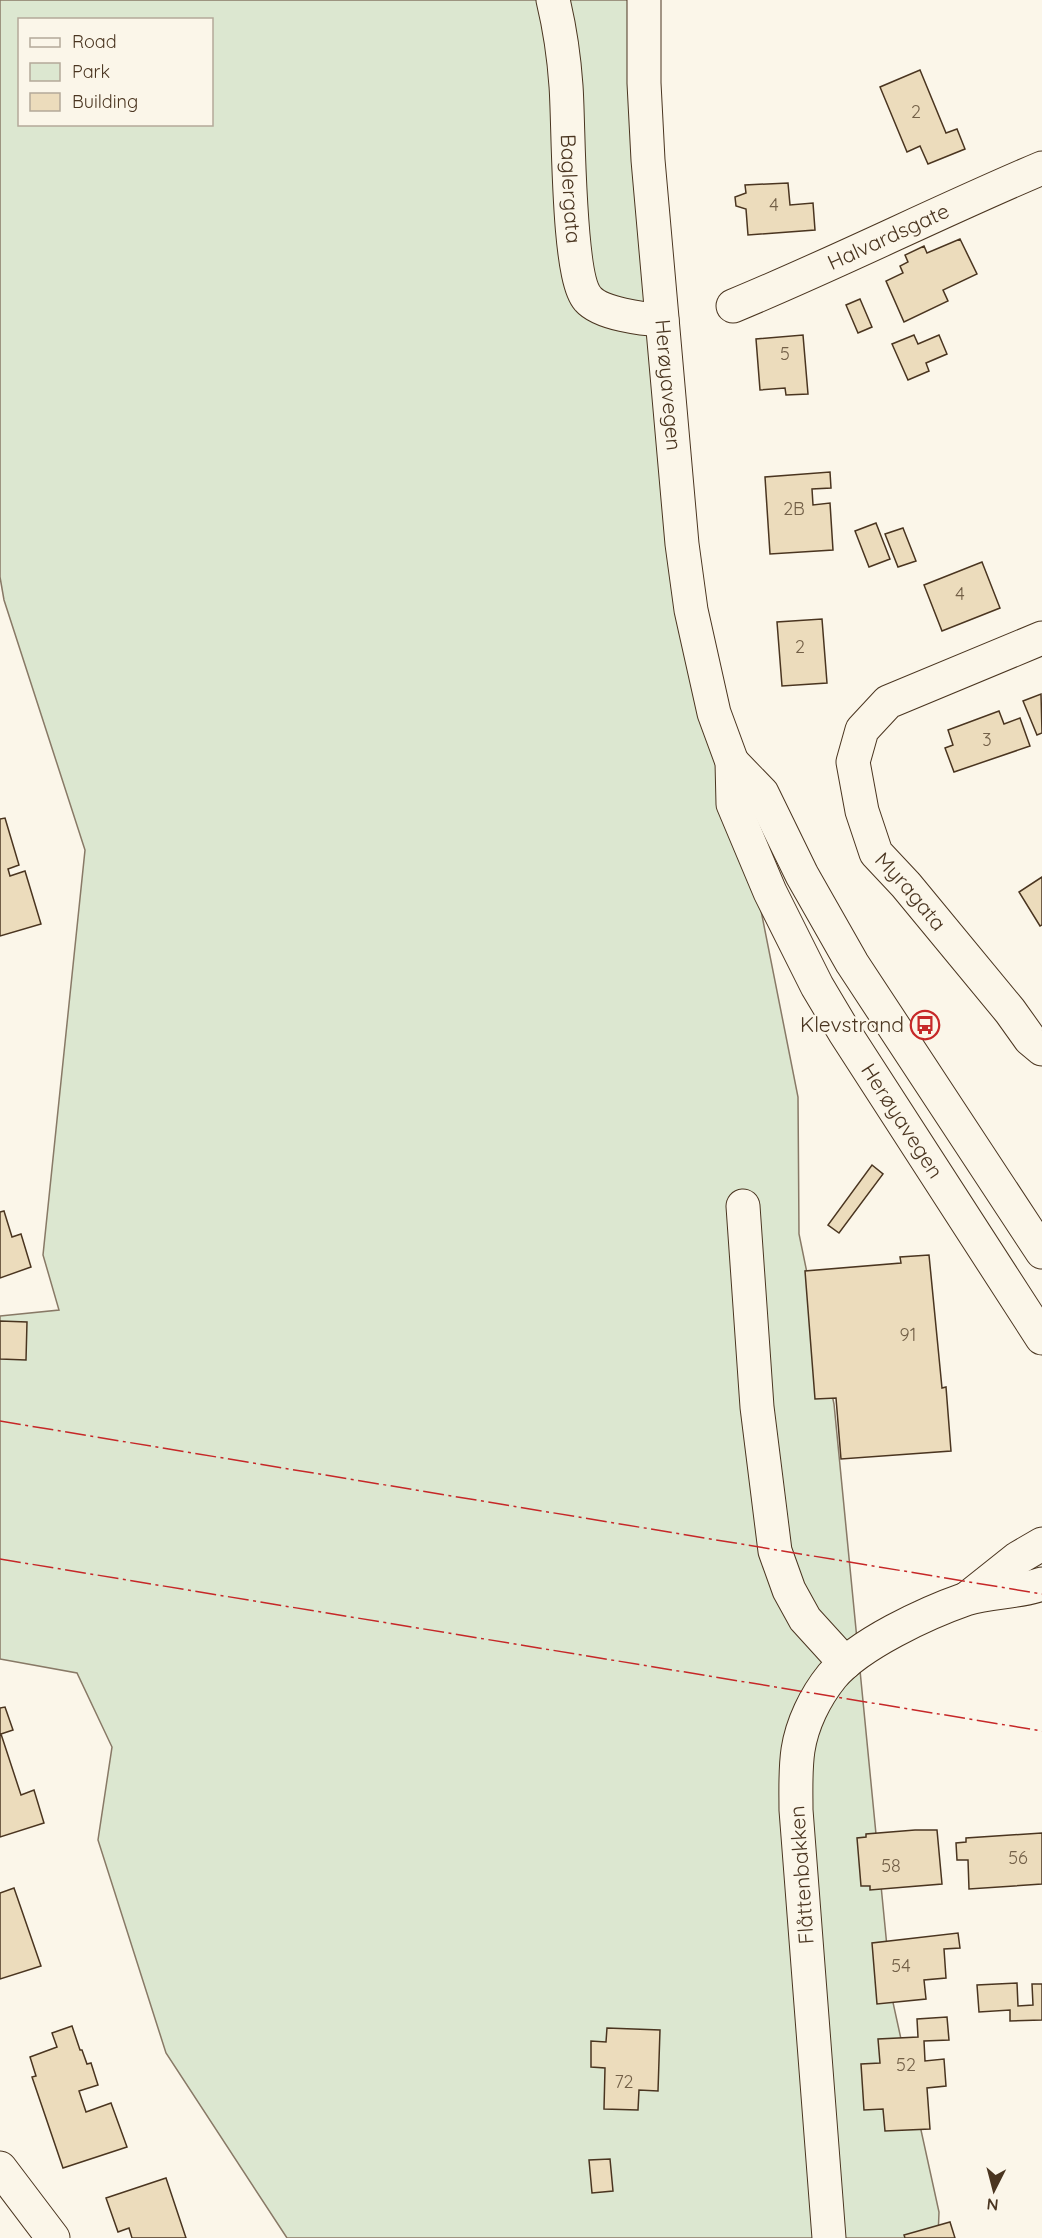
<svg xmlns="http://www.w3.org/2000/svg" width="1042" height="2238" font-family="Quicksand,sans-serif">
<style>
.green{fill:#dce7d0;stroke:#887966;stroke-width:1.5;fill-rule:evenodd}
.building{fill:#ecdcbc;stroke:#4a3520;stroke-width:1.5}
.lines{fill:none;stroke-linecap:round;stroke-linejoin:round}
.minor-casing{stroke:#4a3520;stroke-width:35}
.major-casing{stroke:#4a3520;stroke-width:35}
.highway-casing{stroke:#4a3520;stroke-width:35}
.minor{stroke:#fbf6e9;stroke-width:33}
.major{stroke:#fbf6e9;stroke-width:33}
.highway{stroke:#fbf6e9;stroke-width:33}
.power{stroke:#c62828;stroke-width:1.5;stroke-dasharray:21 4.5 3 4.5;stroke-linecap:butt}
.labels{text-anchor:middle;stroke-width:4.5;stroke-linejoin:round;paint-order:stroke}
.number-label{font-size:18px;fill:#725f47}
.street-label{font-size:21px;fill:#4a3520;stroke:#fbf6e9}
.poi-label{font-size:21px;fill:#4a3520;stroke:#fbf6e9;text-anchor:end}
</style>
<rect width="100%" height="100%" fill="#fbf6e9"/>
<!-- green -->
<path class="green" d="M0,0H628L691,591L749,850L798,1097L799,1234L834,1404L892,1998L939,2212L938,2238H287L166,2053L98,1840L112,1747L77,1673L0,1659V1316L59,1310L43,1255L85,850L4,600L0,577ZM20,20H212V124H20Z"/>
<!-- building -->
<g class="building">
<polygon points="920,70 946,133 957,129 965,149 928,164 920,146 907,152 880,87"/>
<polygon points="788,183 790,205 813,203 815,230 748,235 746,209 736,206 735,197 746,193 745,185"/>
<polygon points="960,239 977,274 943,290 948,301 904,322 886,281 903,273 900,266 908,262 905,255 924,246 927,253"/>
<polygon points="860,299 872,327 858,333 846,305"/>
<polygon points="803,335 808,394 786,395 785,388 760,390 756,339"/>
<polygon points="914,335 918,344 939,335 947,354 926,363 929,371 908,380 892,344"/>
<polygon points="830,472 831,488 812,489 813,505 830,503 833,550 770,554 765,477"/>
<polygon points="876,523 890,559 869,567 855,531"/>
<polygon points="903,528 916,561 898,567 885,534"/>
<polygon points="982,562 1000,608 942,631 924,585"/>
<polygon points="822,619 827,683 782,686 777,622"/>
<polygon points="1041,694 1042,733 1037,735 1023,701"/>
<polygon points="999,711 1004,724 1020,718 1030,746 954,772 945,748 953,745 948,730"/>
<polygon points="5,818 19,865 8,869 10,876 25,871 41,924 0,936 0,819"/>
<polygon points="1042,877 1042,925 1040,926 1019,892"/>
<polygon points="872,1165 883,1174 839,1233 828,1225"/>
<polygon points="4,1211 12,1237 21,1234 31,1267 0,1278 0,1212"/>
<polygon points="929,1255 942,1388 946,1387 951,1451 841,1459 836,1398 815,1399 805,1271 901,1263 900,1257"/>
<polygon points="0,1321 27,1322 26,1360 0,1359"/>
<polygon points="5,1707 13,1730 1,1734 21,1795 34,1790 44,1823 0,1837 0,1708"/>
<polygon points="915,1830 937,1830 942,1884 870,1890 870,1886 861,1886 857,1838 866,1837 866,1834"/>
<polygon points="1042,1833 1042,1884 969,1889 968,1860 957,1860 956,1843 966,1842 966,1838"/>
<polygon points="14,1888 41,1966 0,1979 0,1893"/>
<polygon points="958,1933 960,1948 944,1949 946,1978 924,1980 926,1999 877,2004 872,1943"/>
<polygon points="1017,1983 1018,2006 1033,2005 1032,1984 1042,1984 1042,2020 1010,2021 1010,2010 979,2012 977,1985"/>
<polygon points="947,2017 949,2040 924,2041 925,2061 944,2059 946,2086 927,2088 930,2129 885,2131 883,2109 864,2110 861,2064 880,2063 878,2039 918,2037 917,2019"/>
<polygon points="72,2026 80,2050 82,2050 87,2064 91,2063 98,2085 79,2091 86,2112 111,2103 127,2147 63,2168 32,2077 36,2076 30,2057 57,2047 52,2033"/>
<polygon points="607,2028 660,2030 658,2091 639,2090 638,2110 604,2109 605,2068 591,2067 591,2041 606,2042"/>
<polygon points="610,2159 613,2191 592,2193 589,2160"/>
<polygon points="166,2178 186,2238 132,2238 129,2228 118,2232 106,2198"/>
<polygon points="950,2222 955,2238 905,2238 904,2235"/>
</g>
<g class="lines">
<!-- minor casing -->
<g class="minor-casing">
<g id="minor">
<path id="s1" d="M553,0C560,29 564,57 566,86C569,125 567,276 588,299C601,314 643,319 662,320"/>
<path id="s2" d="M733,306C837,263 938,212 1042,168"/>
<path id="s3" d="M1042,638L888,702L862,730L853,762L862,811L876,853L906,885L1010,1011L1030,1039L1042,1049"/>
<polyline points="743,1206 757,1407 775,1551 789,1590 805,1619 845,1663"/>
<polyline points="0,2168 53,2238"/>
</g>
</g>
<!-- major casing -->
<g class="major-casing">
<g id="major">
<polyline points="969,1597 1018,1558 1042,1544"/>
<path d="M829,2238L796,1810C796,1790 795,1770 798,1750C802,1724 815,1697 832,1676C859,1644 926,1613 966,1599C990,1591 1018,1593 1042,1584"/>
</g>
</g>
<!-- highway casing -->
<g class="highway-casing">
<g id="highway">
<path id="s4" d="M644,0V83L648,160L682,544L691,610L714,713L732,762L733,804L770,892L817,986L845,1033L1042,1338"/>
<polyline points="732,762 762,793 802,875 852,963 1042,1252"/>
</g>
</g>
<!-- minor -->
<use href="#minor" class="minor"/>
<!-- major -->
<use href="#major" class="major"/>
<!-- highway -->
<use href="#highway" class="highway"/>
<!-- power -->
<g class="power">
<polyline points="0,1421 1042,1594"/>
<polyline points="0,1559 1042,1731"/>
</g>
</g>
<!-- icons -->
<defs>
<g id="bus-ring" transform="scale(1.5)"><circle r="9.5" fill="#fbf6e9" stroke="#c62828" stroke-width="1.5"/><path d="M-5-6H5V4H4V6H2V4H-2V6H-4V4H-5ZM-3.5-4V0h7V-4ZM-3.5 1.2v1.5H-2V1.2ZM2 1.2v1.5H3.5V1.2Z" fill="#c62828"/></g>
</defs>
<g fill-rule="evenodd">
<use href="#bus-ring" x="925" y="1025"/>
</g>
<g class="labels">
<!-- number labels -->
<g class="number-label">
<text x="916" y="118">2</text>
<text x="774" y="211">4</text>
<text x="785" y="360">5</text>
<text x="794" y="515">2B</text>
<text x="960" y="600">4</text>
<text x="800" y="653">2</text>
<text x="987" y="746">3</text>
<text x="908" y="1341">91</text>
<text x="1018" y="1864">56</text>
<text x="891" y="1872">58</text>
<text x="901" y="1972">54</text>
<text x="906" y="2071">52</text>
<text x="624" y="2088">72</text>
</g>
<!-- street labels -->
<g class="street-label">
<text dy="7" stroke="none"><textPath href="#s1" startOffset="190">Baglergata</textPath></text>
<text dy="7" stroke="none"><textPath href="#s2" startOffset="170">Halvardsgate</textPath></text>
<text dy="7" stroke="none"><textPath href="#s4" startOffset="386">Herøyavegen</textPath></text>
<text dy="7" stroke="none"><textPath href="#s3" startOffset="384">Myragata</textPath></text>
<text dy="7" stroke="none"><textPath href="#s4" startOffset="1172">Herøyavegen</textPath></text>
<text transform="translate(802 1875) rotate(-94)" y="7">Flåttenbakken</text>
</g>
<!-- poi labels -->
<g class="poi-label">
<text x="904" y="1032">Klevstrand</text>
</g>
</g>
<!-- legend -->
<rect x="18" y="18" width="195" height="108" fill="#fbf6e9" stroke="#b4a999" stroke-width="1.5"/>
<rect x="30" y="38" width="30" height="9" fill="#fbf6e9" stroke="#b4a999" stroke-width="1.5"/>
<text x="72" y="48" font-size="18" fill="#4a3520">Road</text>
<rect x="30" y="63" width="30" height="18" fill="#dce7d0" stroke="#b4a999" stroke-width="1.5"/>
<text x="72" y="78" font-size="18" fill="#4a3520">Park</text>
<rect x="30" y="93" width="30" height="18" fill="#ecdcbc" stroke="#b4a999" stroke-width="1.5"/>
<text x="72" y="108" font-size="18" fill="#4a3520">Building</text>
<!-- north arrow -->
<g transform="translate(994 2190) rotate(186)" stroke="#fbf6e9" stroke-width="4.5" paint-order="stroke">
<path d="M0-4.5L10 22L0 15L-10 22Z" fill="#4a3520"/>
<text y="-9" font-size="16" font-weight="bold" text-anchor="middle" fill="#4a3520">N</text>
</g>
</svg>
